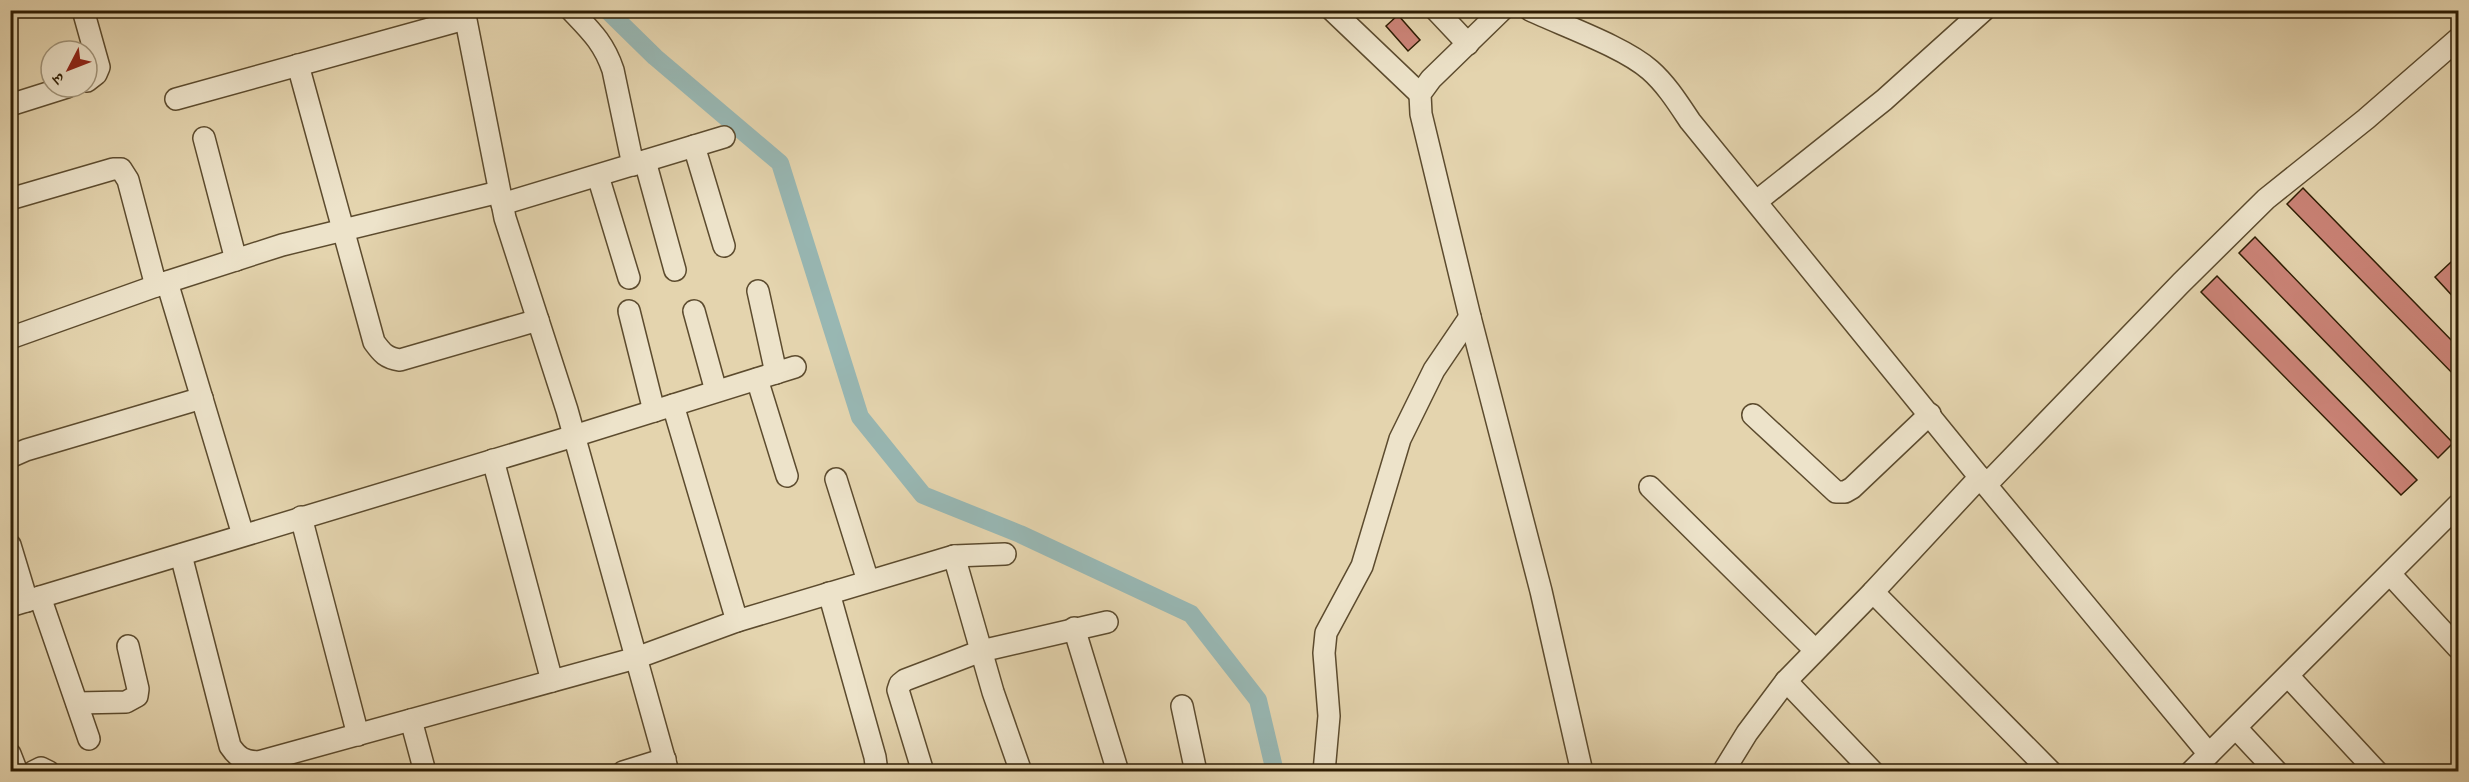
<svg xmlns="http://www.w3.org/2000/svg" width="2469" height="782" font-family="Cardo,'Noto Serif Devanagari',serif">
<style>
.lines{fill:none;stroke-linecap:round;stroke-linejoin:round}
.canal{stroke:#98b7b3;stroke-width:18}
.building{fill:#cb8377;stroke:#2e1d03;stroke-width:1.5}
.minor-casing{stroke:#5c4b2e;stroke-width:24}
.minor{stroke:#ede3ca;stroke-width:21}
</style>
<rect width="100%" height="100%" fill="#e4d4ae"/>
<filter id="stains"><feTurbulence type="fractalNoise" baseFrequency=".00333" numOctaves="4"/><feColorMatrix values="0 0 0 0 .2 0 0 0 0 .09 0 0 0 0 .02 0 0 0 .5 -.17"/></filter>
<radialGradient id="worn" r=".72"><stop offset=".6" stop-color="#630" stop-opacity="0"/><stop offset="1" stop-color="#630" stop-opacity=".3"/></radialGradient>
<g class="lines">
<!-- canal -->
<polyline class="canal" points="607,10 655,57 780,163 860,417 923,495 1020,534 1191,614 1258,700 1275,772"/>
</g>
<!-- building -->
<g class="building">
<polygon points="1398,15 1420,40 1408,51 1386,26"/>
<polygon points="2303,188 2458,347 2458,379 2287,204"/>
<polygon points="2255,237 2453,443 2438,458 2239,253"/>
<polygon points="2451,262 2458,270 2458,302 2435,277"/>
<polygon points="2217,276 2417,480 2401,495 2201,292"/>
</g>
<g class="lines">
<!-- minor casing -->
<g class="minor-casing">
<g id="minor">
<polyline points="83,10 99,67 96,74 87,81"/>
<polyline points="464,10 505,218 567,410 668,772"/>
<path d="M571,10C591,31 604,43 613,70L633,165"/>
<polyline points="1332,10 1420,94"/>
<polyline points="1436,10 1468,44"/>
<polyline points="1502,10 1431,79 1420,94 1421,114 1470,317 1541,591 1582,772"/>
<path d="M1530,10C1564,26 1624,47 1650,70C1666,84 1678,103 1690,121L1986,485L2209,754"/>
<path d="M298,65L374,342C382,353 386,358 400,360L538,320"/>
<polyline points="176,99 465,19"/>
<polyline points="10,105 67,87"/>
<polyline points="204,138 236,260"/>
<polyline points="694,146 724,246"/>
<polyline points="645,161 675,270"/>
<polyline points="598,176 629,278"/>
<polyline points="10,199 113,169 121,169 128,180 156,286"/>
<polyline points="1757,201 1884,100 1984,10"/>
<polyline points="502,204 724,137"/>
<polyline points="167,282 243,535"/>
<polyline points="758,291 776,373"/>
<polyline points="629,311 654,411"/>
<polyline points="694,311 716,391"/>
<polyline points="10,338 167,282 282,245 499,192"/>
<polyline points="757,379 787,476"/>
<polyline points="673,405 737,621"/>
<polyline points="1753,415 1836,492 1845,492 1852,488 1930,414"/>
<polyline points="10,457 26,450 202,398"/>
<polyline points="493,460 552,681"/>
<polyline points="836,479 868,581"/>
<polyline points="1986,485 2181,283 2266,199 2366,119 2458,39"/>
<polyline points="1650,487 1815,650"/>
<polyline points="301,517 358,735"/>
<polyline points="10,545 27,601"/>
<path d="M181,555L230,746C238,758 244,761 258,762L636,658L737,621L954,556L993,692L1021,772"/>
<polyline points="954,556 1005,554"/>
<polyline points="2390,574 2458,648"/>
<polyline points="1873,592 2051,772"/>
<polyline points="829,593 875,757 877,772"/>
<polyline points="40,597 89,739"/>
<polyline points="10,606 574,436 795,367"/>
<polyline points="1074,628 1118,772"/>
<polyline points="2288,676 2377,772"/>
<polyline points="1786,681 1873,772"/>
<polyline points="77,703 126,702 137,696 138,689 128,646"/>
<polyline points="1182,706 1196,772"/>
<polyline points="411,720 425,772"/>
<polyline points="2236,728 2277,772"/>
<polyline points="10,754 17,772"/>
<polyline points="33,772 41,768 49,772"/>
<polyline points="623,772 665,759"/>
<polyline points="923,772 898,690 900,684 905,680 981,651 1107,622"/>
<polyline points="1324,772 1329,716 1324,653 1326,633 1362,566 1400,439 1434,370 1470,317"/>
<polyline points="1723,772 1747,733 1786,681 1873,592 1980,477"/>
<polyline points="2191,772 2458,505"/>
</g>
</g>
<!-- minor -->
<use href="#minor" class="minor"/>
</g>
<!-- margin -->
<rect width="2469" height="782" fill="none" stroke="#e4d4ae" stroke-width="36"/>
<rect x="12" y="12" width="2445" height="758" fill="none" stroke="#2e1d03" stroke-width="3"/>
<rect x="18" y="18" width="2433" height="746" fill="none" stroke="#2e1d03" stroke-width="1.5"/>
<!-- north arrow -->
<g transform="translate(69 69) rotate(228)"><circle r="28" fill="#ede3ca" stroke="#a1947a" stroke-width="1.5"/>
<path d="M0-4.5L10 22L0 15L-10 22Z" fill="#8f2418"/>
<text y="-9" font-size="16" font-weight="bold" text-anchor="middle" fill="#2e1d03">उ</text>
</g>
<rect width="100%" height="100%" filter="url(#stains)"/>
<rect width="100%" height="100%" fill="url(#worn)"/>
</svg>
